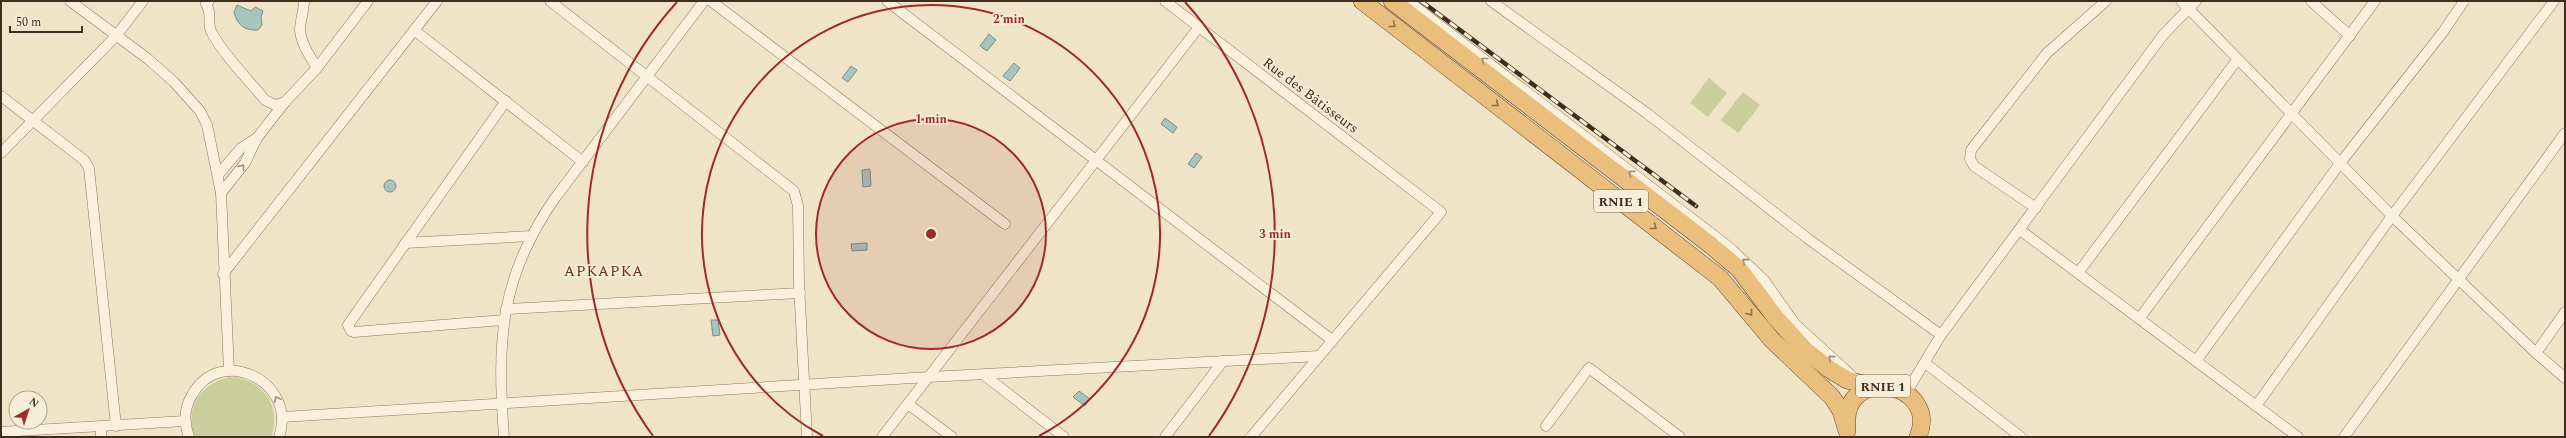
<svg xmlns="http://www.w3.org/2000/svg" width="2566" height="438" font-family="Spectral,serif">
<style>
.green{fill:#c9cf9b}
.water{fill:#a9c4bc;stroke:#6f938a}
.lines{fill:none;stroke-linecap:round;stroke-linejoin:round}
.minor-casing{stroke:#8d765c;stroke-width:11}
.trunk-casing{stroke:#5b4430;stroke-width:18}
.minor{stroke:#faf1dc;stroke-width:10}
.trunk{stroke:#eabe7c;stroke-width:17}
.rail-casing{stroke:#3d2e20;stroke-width:4.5}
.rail{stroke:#f7eed8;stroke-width:3;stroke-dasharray:9;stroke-linecap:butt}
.oneway{stroke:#8b6f49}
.oneway2{stroke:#9c907e}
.ring{fill:none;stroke:#9e2a2b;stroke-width:2}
.labels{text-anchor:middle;stroke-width:3.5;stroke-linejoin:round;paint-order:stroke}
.shield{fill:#f7eed8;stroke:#756857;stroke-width:1}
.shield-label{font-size:13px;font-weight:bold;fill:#3d2e20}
.street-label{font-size:14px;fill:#3d2e20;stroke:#f7eed8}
.neighbourhood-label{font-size:15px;letter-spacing:1px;fill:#6b2e1e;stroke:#f7eed8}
.centre{fill:#9e2a2b;stroke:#f7eed8;stroke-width:2}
.ring-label{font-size:12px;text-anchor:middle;font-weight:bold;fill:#9e2a2b;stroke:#f7eed8;stroke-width:3.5;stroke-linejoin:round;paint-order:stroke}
</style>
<rect width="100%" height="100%" fill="#f0e4c8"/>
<!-- green -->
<g class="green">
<polygon points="1709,78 1727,93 1708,117 1690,103"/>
<polygon points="1743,92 1760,105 1738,133 1721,120"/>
<path d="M232,377C263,379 282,407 271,437H195C183,408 202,381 232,377Z"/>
</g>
<!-- water -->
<g class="water">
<path d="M237,5L251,11L255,7L263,11L261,17L262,25L258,30C245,31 237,25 234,12Z"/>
<polygon points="989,34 996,40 987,51 980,46"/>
<polygon points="1014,63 1020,68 1010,81 1003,76"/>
<polygon points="851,66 857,70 848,82 842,78"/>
<polygon points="1165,118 1177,127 1173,133 1161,124"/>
<polygon points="1196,153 1202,157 1194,168 1188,164"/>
<polygon points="870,169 871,186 863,187 862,170"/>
<circle cx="390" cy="186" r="6"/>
<polygon points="867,243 867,250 852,251 851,244"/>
<polygon points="711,320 718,320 720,335 713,336"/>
<polygon points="1079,391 1090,399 1085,406 1073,397"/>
</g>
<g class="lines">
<!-- minor casing -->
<g class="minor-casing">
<g id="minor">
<polyline points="70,1 148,59 174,82 200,111 207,125 221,193 229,371"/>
<path d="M209,1L206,4C213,14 206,23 212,33C225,57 248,79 265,100L275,105L285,102"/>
<path d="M304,1C304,10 300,22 300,30C301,44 310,56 317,68"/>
<polyline points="550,1 794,191 798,206 799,284 807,437"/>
<polyline points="711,1 1005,224"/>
<polyline points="887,1 1332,340"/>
<polyline points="1165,1 1441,212 1251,437"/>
<polyline points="1408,1 1729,247 1764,280 1795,324 1852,376"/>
<polyline points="1491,1 1648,114 1807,238 1941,335"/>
<polyline points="2181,1 2392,216 2536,353 2565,378"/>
<polyline points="2311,1 2350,36"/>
<polyline points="414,30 583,162"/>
<polyline points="1,96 84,160 89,168 116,426"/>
<polyline points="1,153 116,36 143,1"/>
<polyline points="218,175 241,148 257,138"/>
<polyline points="221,193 245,163 257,138 285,102 317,68 368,1"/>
<polyline points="2036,208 1974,166 1970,159 1971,150 2047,53 2106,1"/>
<polyline points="2020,230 2298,437"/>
<polyline points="405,243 531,236"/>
<polyline points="2078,273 2237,60"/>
<polyline points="223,274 437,1"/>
<polyline points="506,309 800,293"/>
<polyline points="2139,319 2375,1"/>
<polyline points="504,320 354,332 351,331 348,325 506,101"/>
<polyline points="2536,353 2565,312"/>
<polyline points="2196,361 2341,162 2443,32 2464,1"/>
<polyline points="1925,363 2021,437"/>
<polyline points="984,375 1064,437"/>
<polyline points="1906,393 1941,335 2163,35 2196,1"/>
<polyline points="908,404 952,437"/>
<polyline points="2256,406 2392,216 2554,1"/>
<polyline points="282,417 929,377 1319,356"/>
<polyline points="1546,426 1589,368 1680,437"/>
<polyline points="101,427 101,437"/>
<polyline points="1,432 185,421"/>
<path d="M189,437C184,423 184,408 192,395C220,344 298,381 279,437"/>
<path d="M504,437C497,342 499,278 555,198L704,1"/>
<polyline points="882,437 1199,27"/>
<polyline points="1165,437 1223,361"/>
<polyline points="2344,437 2565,133"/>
</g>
</g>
<!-- trunk casing -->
<g class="trunk-casing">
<g id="trunk">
<polyline points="1362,1 1720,278 1772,340 1832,397 1841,411 1847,431"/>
<polyline points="1392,1 1708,243 1739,269 1775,317 1806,351 1829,369 1847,380 1875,387"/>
<path d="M1847,427C1841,364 1941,381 1918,437"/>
</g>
</g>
<!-- minor -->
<use href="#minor" class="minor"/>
<!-- trunk -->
<use href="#trunk" class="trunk"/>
<!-- rail casing -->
<g class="rail-casing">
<polyline id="rail" points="1421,1 1696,206"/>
</g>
<!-- rail -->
<use href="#rail" class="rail"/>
</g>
<!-- one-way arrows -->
<defs><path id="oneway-chevron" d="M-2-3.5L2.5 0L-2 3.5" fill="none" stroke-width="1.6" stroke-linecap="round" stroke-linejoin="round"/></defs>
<g class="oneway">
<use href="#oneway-chevron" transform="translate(1393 25) rotate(38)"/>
<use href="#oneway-chevron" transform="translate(1496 104) rotate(38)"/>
<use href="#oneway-chevron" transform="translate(1654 227) rotate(38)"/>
<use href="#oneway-chevron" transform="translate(1750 313) rotate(52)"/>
</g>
<g class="oneway2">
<use href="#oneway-chevron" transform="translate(1484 60) rotate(-142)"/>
<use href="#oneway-chevron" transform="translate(242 167) rotate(-53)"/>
<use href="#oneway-chevron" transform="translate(1631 173) rotate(-143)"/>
<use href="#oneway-chevron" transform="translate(1745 261) rotate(-139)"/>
<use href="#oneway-chevron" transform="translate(1831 358) rotate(-140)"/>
<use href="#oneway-chevron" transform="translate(277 399) rotate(-116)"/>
</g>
<!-- distance rings -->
<circle cx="931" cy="234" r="115" fill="#9e2a2b" fill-opacity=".12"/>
<g class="ring">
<circle cx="931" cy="234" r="115"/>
<path d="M823 436A229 229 0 1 1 1039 436"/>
<path d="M653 436A344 344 0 0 1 677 2M1185 2A344 344 0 0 1 1209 436"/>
</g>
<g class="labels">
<!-- shield labels -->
<g class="shield">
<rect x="1594" y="190" width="54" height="22" rx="3"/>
<rect x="1856" y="375" width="54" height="22" rx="3"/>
</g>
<g class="shield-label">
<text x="1621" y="206">RNIE 1</text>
<text x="1883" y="391">RNIE 1</text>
</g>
<!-- street labels -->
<g class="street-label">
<text transform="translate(1311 95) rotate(37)" y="5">Rue des Bâtisseurs</text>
</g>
<!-- neighbourhood labels -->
<g class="neighbourhood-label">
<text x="604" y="276">APKAPKA</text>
</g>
</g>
<circle cx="931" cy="234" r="6" class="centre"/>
<g class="ring-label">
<text x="1009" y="23">2 min</text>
<text x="931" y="123">1 min</text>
<text x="1275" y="238">3 min</text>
</g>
<!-- border -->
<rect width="2566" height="438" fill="none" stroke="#3d2e20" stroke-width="4"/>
<!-- north arrow -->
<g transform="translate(28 410) rotate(39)"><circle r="19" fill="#f7eed8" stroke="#ada18e"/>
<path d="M0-3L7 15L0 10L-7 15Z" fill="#9e2a2b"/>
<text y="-6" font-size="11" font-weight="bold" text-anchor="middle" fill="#3d2e20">N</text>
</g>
<!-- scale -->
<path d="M10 26v6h72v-6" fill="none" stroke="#3d2e20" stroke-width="2"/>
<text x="16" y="26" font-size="12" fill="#3d2e20" stroke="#f7eed8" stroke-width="3" paint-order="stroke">50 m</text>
</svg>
